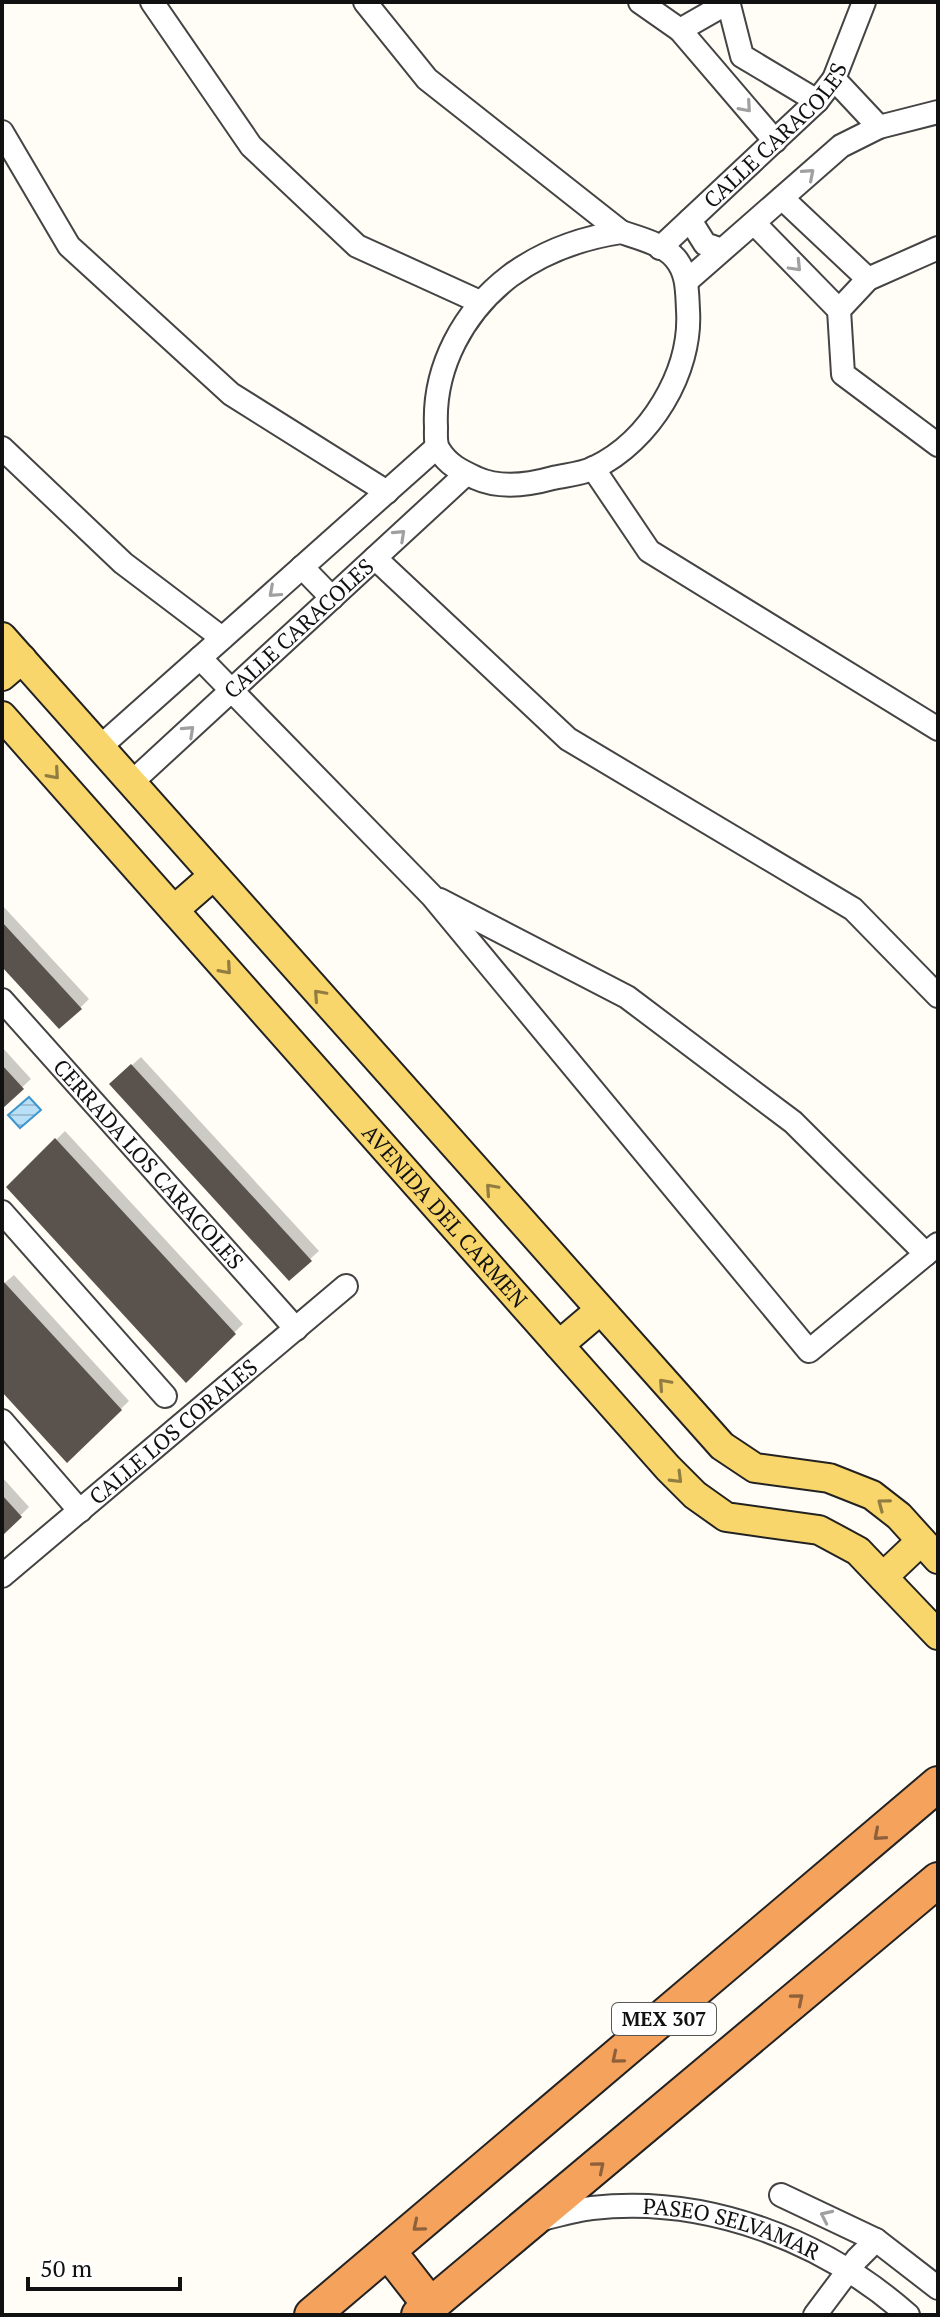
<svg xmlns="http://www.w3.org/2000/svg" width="940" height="2317" font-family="'PT Serif',serif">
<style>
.water{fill:url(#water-rules);stroke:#3f96cf;stroke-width:2}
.shadow{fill:#0003}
.building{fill:#5a524d}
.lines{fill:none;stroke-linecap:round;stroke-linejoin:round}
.minor-casing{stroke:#444;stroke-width:26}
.major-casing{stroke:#222;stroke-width:32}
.highway-casing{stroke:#222;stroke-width:38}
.minor{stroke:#fff;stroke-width:22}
.major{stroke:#f9d66b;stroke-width:28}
.highway{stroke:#f5a25d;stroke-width:34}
.oneway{stroke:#a0a0a0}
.oneway2{stroke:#917d42}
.oneway3{stroke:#8e613b}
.labels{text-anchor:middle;stroke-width:8;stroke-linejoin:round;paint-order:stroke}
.shield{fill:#fff;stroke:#585858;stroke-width:2}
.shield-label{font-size:20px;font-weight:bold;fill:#111}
.street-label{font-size:22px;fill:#111;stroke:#fff}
</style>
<defs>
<pattern id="water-rules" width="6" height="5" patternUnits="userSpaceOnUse" patternTransform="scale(2)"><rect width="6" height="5" fill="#b9e0f7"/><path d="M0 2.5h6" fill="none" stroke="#9ebfd3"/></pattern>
</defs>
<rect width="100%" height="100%" fill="#fffdf5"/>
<!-- water -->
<polygon class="water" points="29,1097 41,1110 20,1128 8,1115"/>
<!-- shadow -->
<g class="shadow">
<polygon points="2,905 89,999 80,1008 2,964"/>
<polygon points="2,1047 31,1079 2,1106"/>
<polygon points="141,1057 319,1251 310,1259 120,1076"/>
<polygon points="65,1131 243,1324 186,1380 8,1187"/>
<polygon points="14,1275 129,1401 68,1460 2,1389 2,1285"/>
<polygon points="2,1477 29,1507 2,1534"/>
</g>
<!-- building -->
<g class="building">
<polygon points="2,922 82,1009 59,1029 2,967"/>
<polygon points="131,1064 312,1261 289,1281 109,1084"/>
<polygon points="2,1065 24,1089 2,1109"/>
<polygon points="55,1138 236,1334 186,1383 6,1187"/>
<polygon points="2,1280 122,1410 67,1463 2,1392"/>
<polygon points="2,1495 22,1517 2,1536"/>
</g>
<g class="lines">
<!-- minor casing -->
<g class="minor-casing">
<g id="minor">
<polyline points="152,2 251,146 357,246 480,302"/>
<polyline points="365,2 427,79 621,232"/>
<polyline points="640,2 680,30 729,2"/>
<polyline points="729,5 742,56 817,101"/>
<polyline points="680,30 775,141"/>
<polyline points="834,79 879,127"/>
<polyline points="2,132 69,246 231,394 387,492"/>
<polyline points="782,198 868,279"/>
<polyline points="690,220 705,244 722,250"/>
<polyline points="754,223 839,310"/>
<path d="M621,232C639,238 663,244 675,258C688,273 687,292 688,310C692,372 650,441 594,468C582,474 566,475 553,478C528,485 500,489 476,478C461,471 448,465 439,450C435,444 436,434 436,427C433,367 464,311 510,276C544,251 581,238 621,232Z"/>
<path id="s1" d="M660,248L817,101L834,79L864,2"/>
<polyline points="938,248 868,279 839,310 843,374 938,445"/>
<polyline points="687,281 841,146 879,127 938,112"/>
<polyline points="2,448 123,563 222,638"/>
<polyline points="593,468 649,551 938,729"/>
<polyline points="375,558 568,739 853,909 938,996"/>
<polyline points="302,567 332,598"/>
<polyline points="200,658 432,896 809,1351 938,1244"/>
<polyline points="100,747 437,447"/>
<path id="s2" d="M131,783L466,474"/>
<polyline points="440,900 627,997 793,1122 926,1254"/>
<path id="s3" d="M2,1000L296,1329"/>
<polyline points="2,1212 165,1396"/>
<polyline points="2,1421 80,1511"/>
<path id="s4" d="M2,1576L346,1286"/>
<polyline points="781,2195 876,2240 938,2288"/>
<path id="s5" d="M538,2220C555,2216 574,2210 592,2208C706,2195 823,2240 908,2315"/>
<polyline points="815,2315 857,2259 876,2240"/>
</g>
</g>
<!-- major casing -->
<g class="major-casing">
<g id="major">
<polyline points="2,637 722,1446 755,1468 829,1478 872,1495 899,1516 938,1559"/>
<polyline points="2,676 22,659"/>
<path id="s6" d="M2,716L668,1468L695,1495L726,1517L819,1530L858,1551L938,1635"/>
<polyline points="174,910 213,876"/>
<polyline points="559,1345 599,1311"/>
<polyline points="883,1577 921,1541"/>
</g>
</g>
<!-- highway casing -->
<g class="highway-casing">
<g id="highway">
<polyline points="388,2251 431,2306"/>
<polyline points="312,2315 938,1784"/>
<polyline points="419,2315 938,1880"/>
</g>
</g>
<!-- minor -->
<use href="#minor" class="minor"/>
<!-- major -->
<use href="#major" class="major"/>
<!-- highway -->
<use href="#highway" class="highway"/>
</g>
<!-- one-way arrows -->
<defs><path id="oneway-chevron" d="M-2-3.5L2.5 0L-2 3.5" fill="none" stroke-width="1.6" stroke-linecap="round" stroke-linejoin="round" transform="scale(2)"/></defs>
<g class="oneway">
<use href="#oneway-chevron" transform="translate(746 107) rotate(49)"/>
<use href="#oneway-chevron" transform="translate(809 174) rotate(-41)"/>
<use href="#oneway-chevron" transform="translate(796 266) rotate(46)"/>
<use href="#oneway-chevron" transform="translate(400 535) rotate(-43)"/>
<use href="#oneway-chevron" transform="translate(274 592) rotate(138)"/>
<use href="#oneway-chevron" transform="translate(189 731) rotate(-43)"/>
<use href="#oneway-chevron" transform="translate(826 2216) rotate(-155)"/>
</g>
<g class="oneway2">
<use href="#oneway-chevron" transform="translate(54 774) rotate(49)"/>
<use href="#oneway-chevron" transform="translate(226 969) rotate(49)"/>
<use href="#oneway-chevron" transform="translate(319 995) rotate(-132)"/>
<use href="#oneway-chevron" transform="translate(491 1189) rotate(-132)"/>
<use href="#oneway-chevron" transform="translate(664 1384) rotate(-132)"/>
<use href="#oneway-chevron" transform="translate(677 1478) rotate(45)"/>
<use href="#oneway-chevron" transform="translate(883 1504) rotate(-143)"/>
</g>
<g class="oneway3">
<use href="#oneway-chevron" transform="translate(879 1835) rotate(139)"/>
<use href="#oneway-chevron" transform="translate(798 1999) rotate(-40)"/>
<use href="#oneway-chevron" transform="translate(617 2058) rotate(140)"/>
<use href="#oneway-chevron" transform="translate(599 2167) rotate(-40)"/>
<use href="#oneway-chevron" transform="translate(418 2226) rotate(140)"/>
</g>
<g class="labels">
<!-- shield labels -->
<rect class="shield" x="612" y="2003" width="104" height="32" rx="6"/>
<g class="shield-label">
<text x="664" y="2026">MEX 307</text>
</g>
<!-- street labels -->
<g class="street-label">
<text dy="8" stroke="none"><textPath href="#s1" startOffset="162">CALLE CARACOLES</textPath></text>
<text dy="8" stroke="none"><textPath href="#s2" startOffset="228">CALLE CARACOLES</textPath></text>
<text dy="8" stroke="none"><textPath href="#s3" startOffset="220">CERRADA LOS CARACOLES</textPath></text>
<text dy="8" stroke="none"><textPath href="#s6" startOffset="668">AVENIDA DEL CARMEN</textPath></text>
<text dy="8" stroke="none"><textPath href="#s4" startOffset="224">CALLE LOS CORALES</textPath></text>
<text dy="8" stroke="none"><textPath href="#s5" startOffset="198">PASEO SELVAMAR</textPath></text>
</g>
</g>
<!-- border -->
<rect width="940" height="2317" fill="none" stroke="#111111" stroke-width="8"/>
<!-- scale -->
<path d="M28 2277v12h152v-12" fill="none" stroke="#111111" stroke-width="4"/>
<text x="40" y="2277" font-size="24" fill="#111111" stroke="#ffffff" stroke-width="6" paint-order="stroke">50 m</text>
</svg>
